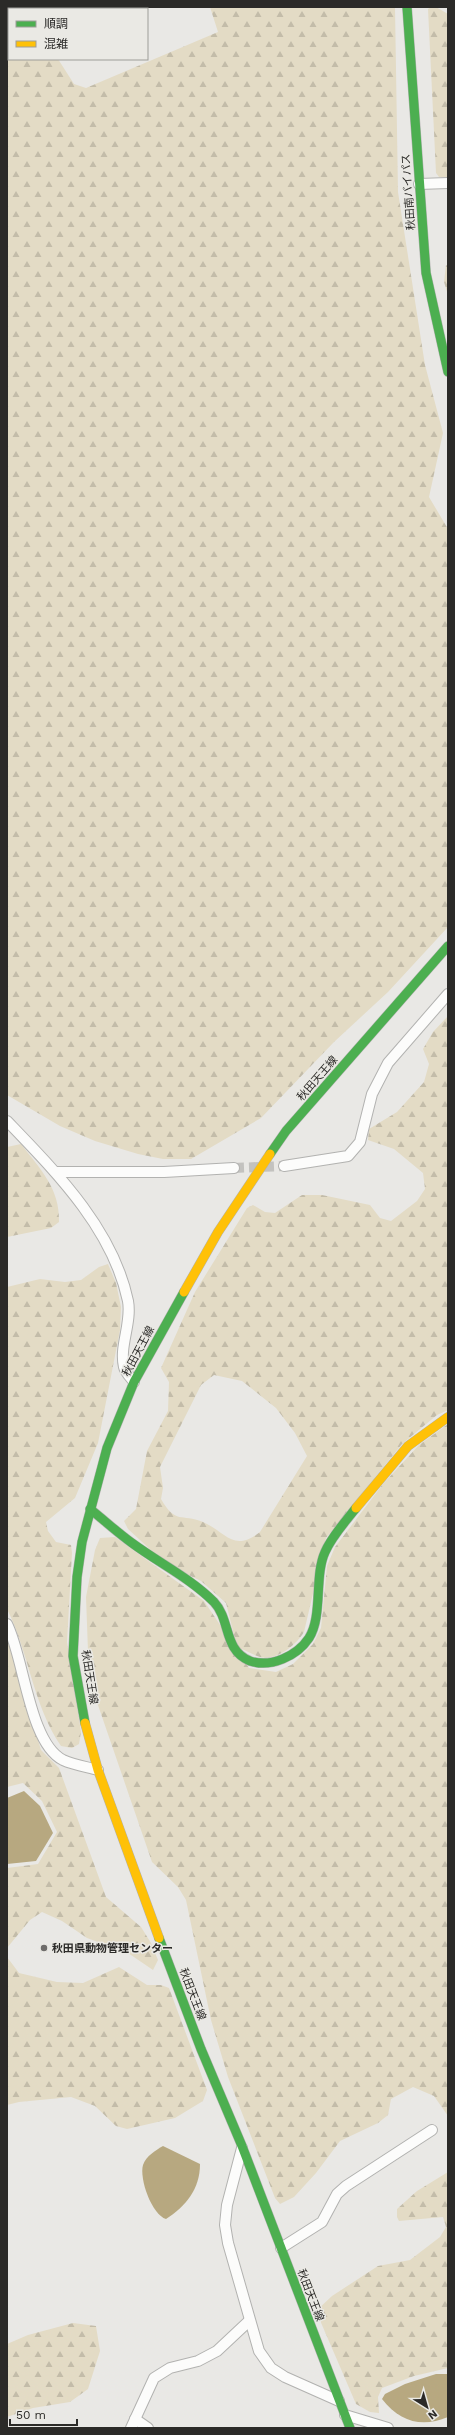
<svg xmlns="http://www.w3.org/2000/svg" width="455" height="2435" font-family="'Work Sans','Noto Sans JP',sans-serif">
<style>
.forest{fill:url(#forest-firs);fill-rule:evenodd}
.water{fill:#b7a880}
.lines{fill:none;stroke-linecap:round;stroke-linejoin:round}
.street-tunnel{stroke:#c3c2bf;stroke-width:10;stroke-dasharray:10 5;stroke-linecap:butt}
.street-casing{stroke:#b2b2b0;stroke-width:12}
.fast-casing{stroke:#b2b2b0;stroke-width:10}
.slow-casing{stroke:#b2b2b0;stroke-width:10}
.street{stroke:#fcfcfb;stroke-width:10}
.fast{stroke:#4caf50;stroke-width:9}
.slow{stroke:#ffc107;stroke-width:9}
.poi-dot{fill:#6e6c6a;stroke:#eae9e4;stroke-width:1.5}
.labels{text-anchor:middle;stroke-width:3;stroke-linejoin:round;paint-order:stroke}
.street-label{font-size:11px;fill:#2b2a28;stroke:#eae9e4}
.poi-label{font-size:11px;font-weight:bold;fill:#2b2a28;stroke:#eae9e4;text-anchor:start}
</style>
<defs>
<pattern id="forest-firs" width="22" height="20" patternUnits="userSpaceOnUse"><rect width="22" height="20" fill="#e3dbc5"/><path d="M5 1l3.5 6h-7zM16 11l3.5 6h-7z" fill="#c3bca9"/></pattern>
</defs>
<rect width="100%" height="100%" fill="#e9e8e5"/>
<!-- forest -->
<g class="forest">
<polygon points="7,7 29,7 30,9 9,9 9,59 58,59 74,84 86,88 218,32 210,7 395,7 398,192 425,365 443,433 429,497 448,529 448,927 388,992 334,1042 261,1118 191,1159 163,1159 138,1154 95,1141 60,1126 7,1095"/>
<polygon points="431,7 436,7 448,14 448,177 439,177 436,173 428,9"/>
<polygon points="446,265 448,266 448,295 444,282"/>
<path d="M448,1016V1410L437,1415L402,1444L326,1538L304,1632C296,1645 277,1661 260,1657C253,1655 245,1650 237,1647L226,1603L201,1581L166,1564L128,1529L124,1521L136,1509L147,1451L168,1411L169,1382L161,1368L195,1292L247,1208L253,1205L265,1212L275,1213L302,1195H322L370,1205L380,1218L391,1221L417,1201L425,1189L423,1173L394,1149L368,1140L369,1129L397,1112L424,1082L429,1064L423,1049L433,1032ZM214,1375L242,1381L276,1408L295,1433L307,1456L260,1532C233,1553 226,1532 203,1522C181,1513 176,1525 161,1499L163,1488L160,1467L201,1385Z"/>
<path d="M21,1144C40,1169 60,1188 59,1222L51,1228L7,1237V1147Z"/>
<path d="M108,1264L116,1283L121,1307L120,1330L98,1443L75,1498L46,1522L48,1531L56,1542L71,1545L72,1553L67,1642L81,1732L79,1744L72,1748L61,1746C33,1705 29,1653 7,1609V1287L40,1279L65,1282L81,1280L99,1267Z"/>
<polygon points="448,1424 448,2116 434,2096 413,2087 391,2099 388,2115 378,2123 340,2141 316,2173 294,2197 280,2204 275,2198 228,2077 211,2020 186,1900 178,1887 152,1862 89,1679 86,1597 95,1550 100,1538 115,1537 204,1601 249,1668 276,1672 293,1664 313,1644 321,1628 327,1566 335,1547 383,1484 419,1445"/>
<polygon points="7,1638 41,1750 59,1768 106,1897 141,1927 151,1943 158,1960 153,1970 128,1953 87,1938 62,1921 42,1912 30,1920 7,1948 7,1868 38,1864 57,1832 42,1801 23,1783 7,1787"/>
<polygon points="7,1957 19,1973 57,1982 83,1983 119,1967 147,1985 161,1985 169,1988 207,2090 203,2101 175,2118 127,2129 116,2126 95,2106 71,2097 19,2102 7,2105"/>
<polygon points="448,2172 448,2368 414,2376 382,2388 378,2397 379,2413 370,2412 356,2404 316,2311 332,2296 378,2266 410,2260 440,2237 446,2227 443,2217 399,2221 397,2217 397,2209 417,2191"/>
<polygon points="73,2323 96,2326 100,2351 88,2389 70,2402 33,2408 7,2417 7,2344 28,2335"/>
</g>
<!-- water -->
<g class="water">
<polygon points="24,1791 40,1806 53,1833 36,1861 7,1864 7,1798"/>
<path d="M163,2146L200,2164C200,2189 186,2206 166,2219C152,2215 139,2179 143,2165C146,2156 156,2150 163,2146Z"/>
<path d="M436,2374H448V2417C422,2428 400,2422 382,2399L385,2394L405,2384Z"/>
</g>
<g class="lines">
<!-- street-tunnel -->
<polyline class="street-tunnel" points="234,1168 284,1166"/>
<!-- street casing -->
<g class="street-casing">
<g id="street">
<polyline points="419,184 448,183"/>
<path d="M7,1121C56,1172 113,1229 128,1301C132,1323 119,1346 124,1367C125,1372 131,1378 134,1382"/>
<polyline points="284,1166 348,1156 360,1142 372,1094 388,1063 448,994"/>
<polyline points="56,1172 164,1172 234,1168"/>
<path d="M7,1624C24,1657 29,1743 63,1760C74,1765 87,1767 98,1770"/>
<polyline points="242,2148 227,2205 225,2225 228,2243 259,2351 271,2368 285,2377 339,2401"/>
<polyline points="281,2248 322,2222 337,2194 346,2186 432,2130"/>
<polyline points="345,2415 388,2428"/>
<polyline points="135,2419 148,2428"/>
<polyline points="131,2428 154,2378 170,2368 198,2361 217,2351 249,2321"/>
</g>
</g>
<!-- fast casing -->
<g class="fast-casing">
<g id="fast">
<polyline points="407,7 426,273 448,372"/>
<polyline points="270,1154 286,1131 448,946"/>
<path d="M90,1509C104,1520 118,1533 132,1543C159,1563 190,1578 214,1602C231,1620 223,1650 250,1661C271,1668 297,1656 309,1638C323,1616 314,1576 325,1552C332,1536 345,1522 356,1508"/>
<polyline points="85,1723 73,1656 77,1577 82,1542 107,1448 134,1382 184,1292"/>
<polyline points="159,1938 201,2049 242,2146 350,2428"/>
</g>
</g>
<!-- slow casing -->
<g class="slow-casing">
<g id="slow">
<polyline points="184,1292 218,1232 270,1154"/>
<polyline points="356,1508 408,1446 448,1417"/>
<polyline points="85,1723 98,1770 159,1938"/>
</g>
</g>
<!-- street -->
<use href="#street" class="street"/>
<!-- fast -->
<use href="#fast" class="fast"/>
<!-- slow -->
<use href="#slow" class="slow"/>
</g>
<!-- markers -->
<circle class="poi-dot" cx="44" cy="1948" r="4"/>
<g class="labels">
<!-- street labels -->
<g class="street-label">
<text transform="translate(408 192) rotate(-94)" y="4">秋田南バイパス</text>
<text transform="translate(317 1078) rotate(-49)" y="4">秋田天王線</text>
<text transform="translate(138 1351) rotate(-62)" y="4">秋田天王線</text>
<text transform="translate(90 1677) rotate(81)" y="4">秋田天王線</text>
<text transform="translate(193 1994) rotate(69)" y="4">秋田天王線</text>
<text transform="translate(311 2295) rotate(69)" y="4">秋田天王線</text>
</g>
<!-- poi labels -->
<g class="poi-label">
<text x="52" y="1952">秋田県動物管理センター</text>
</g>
</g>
<!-- border -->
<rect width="455" height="2435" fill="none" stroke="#2b2a28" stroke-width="16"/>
<!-- legend -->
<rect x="8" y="8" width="140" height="52" fill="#eae9e4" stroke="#9e9d99"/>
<rect x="16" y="21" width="20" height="6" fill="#4caf50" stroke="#9e9d99"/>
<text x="44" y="28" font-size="12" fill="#2b2a28">順調</text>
<rect x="16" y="41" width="20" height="6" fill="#ffc107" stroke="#9e9d99"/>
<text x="44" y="48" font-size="12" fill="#2b2a28">混雑</text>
<!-- north arrow -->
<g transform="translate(427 2407) rotate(143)" stroke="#eae9e4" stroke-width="3" paint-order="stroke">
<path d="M0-3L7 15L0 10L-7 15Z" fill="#2b2a28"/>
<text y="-6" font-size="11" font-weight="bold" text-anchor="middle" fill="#2b2a28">N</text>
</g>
<!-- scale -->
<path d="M10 2419v6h67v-6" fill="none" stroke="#2b2a28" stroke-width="2"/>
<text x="16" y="2419" font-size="12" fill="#2b2a28" stroke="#eae9e4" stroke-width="3" paint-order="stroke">50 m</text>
</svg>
